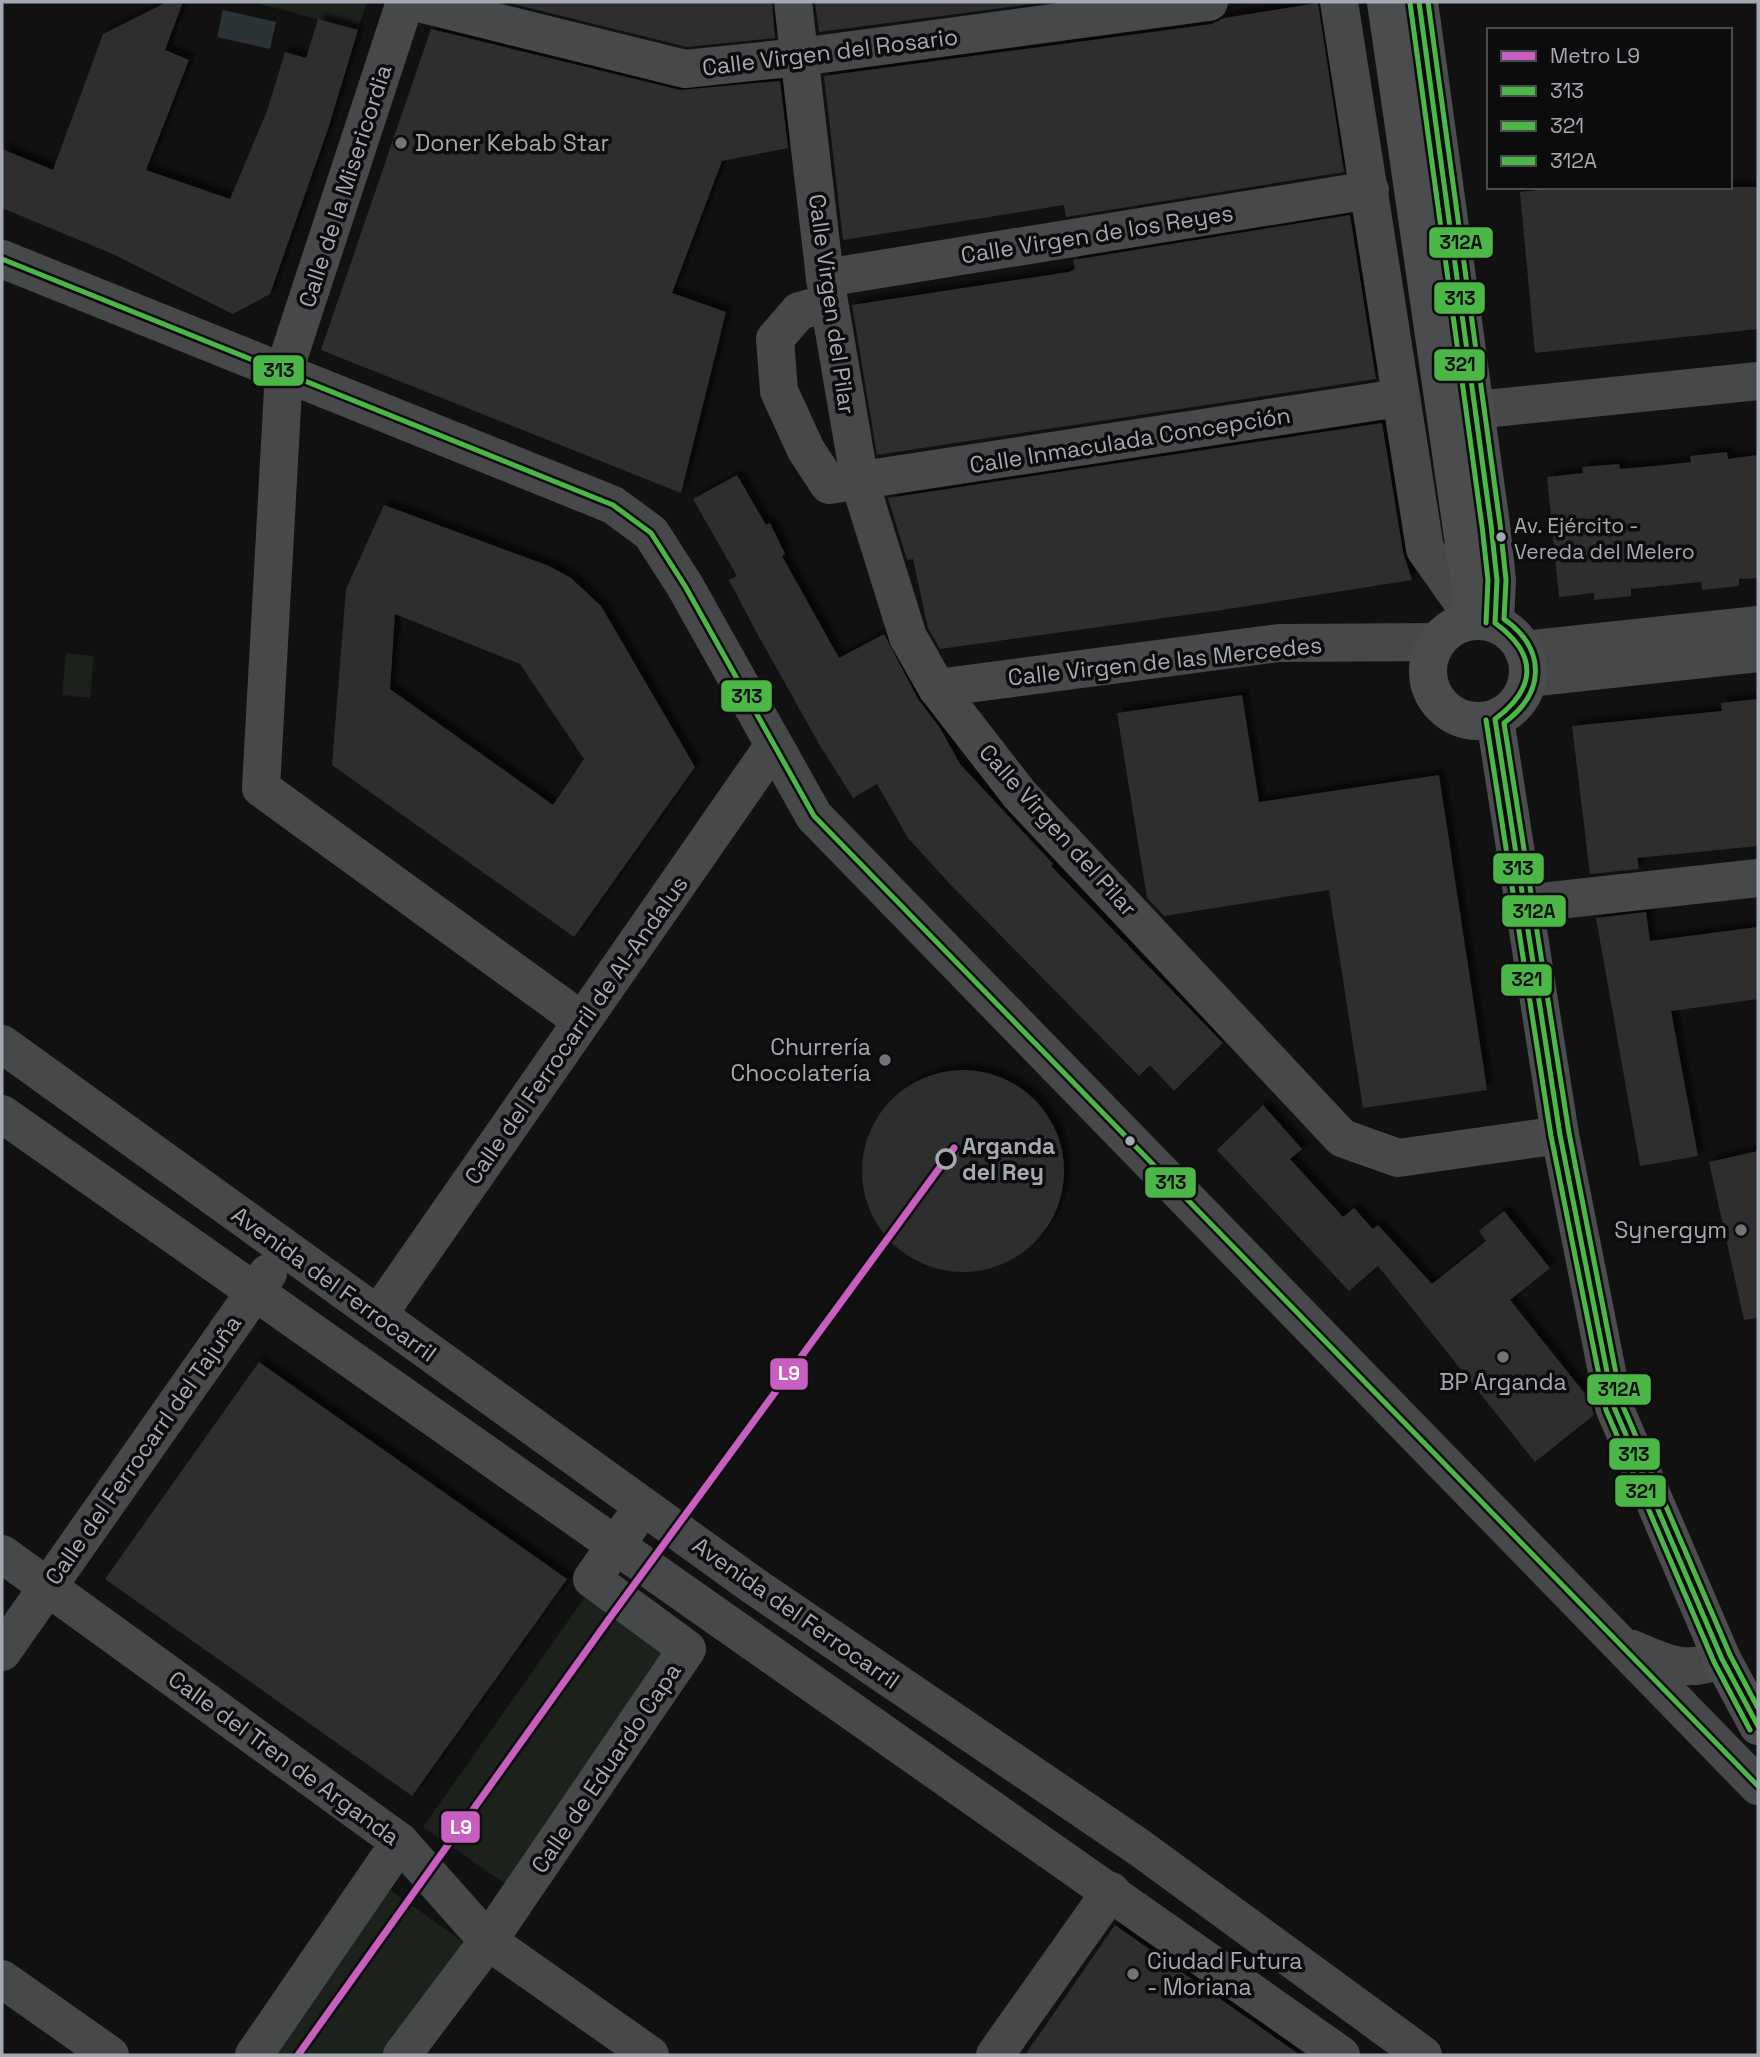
<svg xmlns="http://www.w3.org/2000/svg" width="1760" height="2057" font-family="'Space Grotesk',sans-serif">
<style>
.green{fill:#1c211c}
.water{fill:#2b3337}
.building{fill:#2d2e2f;fill-rule:evenodd;filter:url(#shadow)}
.lines{fill:none;stroke-linecap:round;stroke-linejoin:round}
.street{stroke:#46484a;stroke-width:38}
.secondary{stroke:#4a4c4e;stroke-width:38}
.bus-1-casing{stroke:#0c0c0d;stroke-width:10}
.bus-2-casing{stroke:#0c0c0d;stroke-width:10}
.bus-3-casing{stroke:#0c0c0d;stroke-width:10}
.bus-1{stroke:#4ab747;stroke-width:5}
.bus-2{stroke:#4ab747;stroke-width:5}
.bus-3{stroke:#4ab747;stroke-width:5}
.metro-1-casing{stroke:#0c0c0d;stroke-width:12}
.metro-1{stroke:#c85ebf;stroke-width:7}
.poi-dot{fill:#717479;stroke:#0c0c0d;stroke-width:2.5}
.bus-dot{fill:#a4aab1;stroke:#0c0c0d;stroke-width:2.5}
.stop-dot{fill:#0c0c0d;stroke:#a4aab1;stroke-width:3.5}
.labels{text-anchor:middle;stroke-width:7;stroke-linejoin:round;paint-order:stroke}
.bus-label{font-size:21px;fill:#a4aab1;stroke:#0c0c0d;text-anchor:start}
.street-label{font-size:23px;fill:#a4aab1;stroke:#0c0c0d}
.poi-label{font-size:23px;fill:#a4aab1;stroke:#0c0c0d;text-anchor:start}
.stop-label{font-size:23px;font-weight:bold;fill:#a4aab1;stroke:#0c0c0d;text-anchor:start}
.line-badge{stroke:#0c0c0d;stroke-width:2.5}
.badge-label{font-size:19px;text-anchor:middle;font-weight:bold;fill:#fff}
.pale-badge-label{font-size:19px;text-anchor:middle;font-weight:bold;fill:#111}
</style>
<defs>
<filter id="shadow"><feDropShadow dx="6" dy="-6" stdDeviation="2" flood-color="#0009"/></filter>
</defs>
<rect width="100%" height="100%" fill="#111112"/>
<!-- green -->
<g class="green">
<polygon points="253,2 367,2 358,30"/>
<polygon points="66,653 94,656 90,698 62,695"/>
<polygon points="585,1597 672,1658 510,1887 423,1827"/>
<polygon points="388,1888 467,1945 386,2055 273,2055"/>
</g>
<!-- water -->
<polygon class="water" points="223,10 276,22 270,49 217,37"/>
<!-- building -->
<g class="building">
<polygon points="167,2 183,2 165,50 189,60 146,170 230,199 267,111 285,52 306,58 318,19 358,30 328,129 270,294 233,314 115,255 2,208 2,149 53,170 103,34"/>
<polygon points="505,2 772,2 775,38 687,47"/>
<polygon points="815,2 1047,2 819,32"/>
<polygon points="1318,3 1344,172 1066,217 1064,205 843,240 824,76 1212,24 1224,18"/>
<polygon points="431,29 680,90 780,81 788,148 722,161 672,293 726,312 681,493 321,350"/>
<polygon points="1568,187 1758,187 1758,329 1535,353 1520,192"/>
<polygon points="1350,215 1376,379 877,455 852,305 1069,272 1075,269 1073,260"/>
<polygon points="1382,423 1403,552 1412,580 1222,610 940,649 928,628 913,559 907,560 888,498"/>
<polygon points="1727,452 1728,459 1758,455 1758,578 1739,579 1739,586 1702,590 1701,582 1631,589 1631,596 1594,600 1594,593 1559,597 1547,477 1583,473 1582,467 1619,464 1620,469 1655,466 1691,462 1690,456"/>
<polygon points="737,475 766,525 770,523 785,554 782,556 839,658 884,634 918,699 940,728 960,764 1053,864 1051,866 1223,1043 1174,1091 1150,1065 1139,1076 950,884 908,838 877,784 853,798 819,744 753,626 729,580 737,576 693,499"/>
<path d="M384,505L549,566L571,578L601,606L695,767L574,937L332,765L346,589ZM395,614L520,664L584,759L553,805L390,689Z"/>
<polygon points="1242,695 1259,802 1439,775 1487,1090 1363,1108 1329,890 1164,916 1147,898 1117,713"/>
<polygon points="1758,699 1758,846 1637,858 1639,869 1590,874 1572,726 1722,711 1721,703"/>
<polygon points="1646,912 1650,941 1758,927 1758,999 1671,1011 1698,1156 1640,1166 1596,918"/>
<circle cx="963" cy="1171" r="101"/>
<polygon points="1263,1105 1302,1149 1290,1159 1343,1217 1354,1208 1373,1229 1378,1225 1432,1284 1486,1241 1479,1231 1504,1211 1550,1268 1510,1300 1590,1400 1594,1415 1535,1462 1378,1266 1349,1291 1217,1150"/>
<polygon points="1758,1151 1758,1318 1744,1320 1709,1162"/>
<polygon points="259,1362 567,1579 412,1796 105,1579"/>
<polygon points="1115,1925 1300,2055 1025,2055"/>
</g>
<g class="lines">
<!-- street -->
<g class="street">
<polyline points="405,2 284,371 261,788 582,1021"/>
<polyline points="415,2 685,69 800,57 1209,2"/>
<polyline points="793,2 825,278 860,483 908,637 937,688 1020,795 1342,1138 1398,1158 1560,1135"/>
<polyline points="1339,2 1425,549 1475,620"/>
<polyline points="2,259 613,505 651,533 685,586 814,816 1758,1786"/>
<polyline points="825,278 1370,190"/>
<polyline points="829,303 799,311 775,339 779,391 806,450 829,485 1399,398"/>
<polyline points="1475,410 1758,381"/>
<polyline points="1523,650 1758,625"/>
<polyline points="1528,678 1758,653"/>
<polyline points="937,688 1279,643 1436,642"/>
<polyline points="1522,904 1758,878"/>
<polyline points="2,1044 754,1586 1140,1848 1423,2055"/>
<polyline points="2,1114 1341,2055"/>
<polyline points="378,1315 774,745"/>
<polyline points="2,1554 400,1842 488,1941 650,2055"/>
<path d="M1632,1649C1668,1664 1684,1674 1722,1659"/>
<polyline points="2,1652 268,1273"/>
<polyline points="2,1979 110,2055"/>
<polyline points="254,2055 400,1842"/>
<polyline points="402,2055 488,1941 687,1649 592,1579 630,1525"/>
<polyline points="995,2055 1111,1891"/>
</g>
<!-- secondary -->
<g class="secondary">
<polyline points="1386,2 1475,620"/>
<polyline points="1419,2 1491,525 1497,580 1495,623"/>
<circle cx="1478" cy="671" r="50"/>
<polyline points="1495,719 1560,1135 1614,1407 1722,1659 1758,1726"/>
</g>
<!-- bus-1 casing -->
<g class="bus-1-casing">
<g id="bus-1">
<path d="M1419,2L1491,525L1497,580L1495,623C1538,654 1537,688 1495,719L1560,1135L1614,1407L1722,1659L1758,1726"/>
<polyline points="2,259 613,505 651,533 685,586 814,816 1758,1786"/>
</g>
</g>
<!-- bus-2 casing -->
<g class="bus-2-casing">
<g id="bus-2">
<polyline points="1410,3 1482,526 1488,580 1486,623"/>
<polyline points="1486,720 1551,1136 1606,1410 1714,1662 1750,1730"/>
</g>
</g>
<!-- bus-3 casing -->
<g class="bus-3-casing">
<path id="bus-3" d="M1428,2L1500,524L1506,580L1504,619C1546,649 1546,692 1504,723L1569,1133L1622,1404L1730,1655L1758,1708"/>
</g>
<!-- bus-1 -->
<use href="#bus-1" class="bus-1"/>
<!-- bus-2 -->
<use href="#bus-2" class="bus-2"/>
<!-- bus-3 -->
<use href="#bus-3" class="bus-3"/>
<!-- metro-1 casing -->
<g class="metro-1-casing">
<polyline id="metro-1" points="298,2055 609,1619 954,1148"/>
</g>
<!-- metro-1 -->
<use href="#metro-1" class="metro-1"/>
</g>
<!-- markers -->
<g class="poi-dot">
<circle cx="401" cy="143" r="7"/>
<circle cx="885" cy="1060" r="7"/>
<circle cx="1741" cy="1230" r="7"/>
<circle cx="1503" cy="1357" r="7"/>
<circle cx="1133" cy="1974" r="7"/>
</g>
<g class="bus-dot">
<circle cx="1501" cy="537" r="6"/>
<circle cx="1130" cy="1141" r="6"/>
</g>
<circle class="stop-dot" cx="946" cy="1159" r="9"/>
<g class="labels">
<!-- bus labels -->
<g class="bus-label">
<text x="1514" y="533">Av. Ejército -<tspan x="1514" dy="26">Vereda del Melero</tspan></text>
</g>
<!-- street labels -->
<g class="street-label">
<text transform="translate(830 52) rotate(-7)" y="8">Calle Virgen del Rosario</text>
<text transform="translate(345 186) rotate(-72)" y="8">Calle de la Misericordia</text>
<text transform="translate(1097 234) rotate(-9)" y="8">Calle Virgen de los Reyes</text>
<text transform="translate(832 304) rotate(82)" y="8">Calle Virgen del Pilar</text>
<text transform="translate(1130 440) rotate(-9)" y="8">Calle Inmaculada Concepción</text>
<text transform="translate(1165 661) rotate(-6)" y="8">Calle Virgen de las Mercedes</text>
<text transform="translate(1058 830) rotate(48)" y="8">Calle Virgen del Pilar</text>
<text transform="translate(576 1030) rotate(-55)" y="8">Calle del Ferrocarril de Al-Andalus</text>
<text transform="translate(334 1284) rotate(36)" y="8">Avenida del Ferrocarril</text>
<text transform="translate(143 1450) rotate(-55)" y="8">Calle del Ferrocarrl del Tajuña</text>
<text transform="translate(796 1613) rotate(35)" y="8">Avenida del Ferrocarril</text>
<text transform="translate(284 1758) rotate(36)" y="8">Calle del Tren de Arganda</text>
<text transform="translate(606 1768) rotate(-56)" y="8">Calle de Eduardo Capa</text>
</g>
<!-- poi labels -->
<g class="poi-label">
<text x="415" y="151">Doner Kebab Star</text>
<text x="871" y="1055" text-anchor="end">Churrería<tspan x="871" dy="26">Chocolatería</tspan></text>
<text x="1727" y="1238" text-anchor="end">Synergym</text>
<text x="1503" y="1390" text-anchor="middle">BP Arganda</text>
<text x="1147" y="1969">Ciudad Futura<tspan x="1147" dy="26">- Moriana</tspan></text>
</g>
<!-- stop labels -->
<g class="stop-label">
<text x="962" y="1154">Arganda<tspan x="962" dy="26">del Rey</tspan></text>
</g>
</g>
<g class="line-badge">
<rect x="1428" y="226" width="66" height="33" rx="7" fill="#4ab747"/>
<rect x="1433" y="281" width="53" height="34" rx="7" fill="#4ab747"/>
<rect x="1433" y="348" width="53" height="34" rx="7" fill="#4ab747"/>
<rect x="252" y="354" width="53" height="33" rx="7" fill="#4ab747"/>
<rect x="720" y="679" width="53" height="34" rx="7" fill="#4ab747"/>
<rect x="1492" y="852" width="53" height="33" rx="7" fill="#4ab747"/>
<rect x="1501" y="894" width="66" height="34" rx="7" fill="#4ab747"/>
<rect x="1500" y="963" width="53" height="34" rx="7" fill="#4ab747"/>
<rect x="1144" y="1166" width="53" height="33" rx="7" fill="#4ab747"/>
<rect x="769" y="1357" width="40" height="34" rx="7" fill="#c85ebf"/>
<rect x="1586" y="1373" width="66" height="33" rx="7" fill="#4ab747"/>
<rect x="1608" y="1437" width="53" height="34" rx="7" fill="#4ab747"/>
<rect x="1614" y="1474" width="53" height="34" rx="7" fill="#4ab747"/>
<rect x="440" y="1810" width="41" height="34" rx="7" fill="#c85ebf"/>
</g>
<g class="badge-label">
<text x="789" y="1380">L9</text>
<text x="461" y="1834">L9</text>
</g>
<g class="pale-badge-label">
<text x="1461" y="249">312A</text>
<text x="1460" y="305">313</text>
<text x="1460" y="371">321</text>
<text x="279" y="377">313</text>
<text x="747" y="703">313</text>
<text x="1518" y="875">313</text>
<text x="1534" y="918">312A</text>
<text x="1527" y="986">321</text>
<text x="1171" y="1189">313</text>
<text x="1619" y="1396">312A</text>
<text x="1634" y="1461">313</text>
<text x="1641" y="1498">321</text>
</g>
<!-- border -->
<rect width="1760" height="2057" fill="none" stroke="#a4aab1" stroke-width="7"/>
<!-- legend -->
<rect x="1487" y="28" width="245" height="161" fill="#0c0c0d" stroke="#494b4f" stroke-width="2"/>
<rect x="1501" y="51" width="35" height="10" fill="#c85ebf" stroke="#494b4f" stroke-width="2"/>
<text x="1550" y="63" font-size="21" fill="#a4aab1">Metro L9</text>
<rect x="1501" y="86" width="35" height="10" fill="#4ab747" stroke="#494b4f" stroke-width="2"/>
<text x="1550" y="98" font-size="21" fill="#a4aab1">313</text>
<rect x="1501" y="121" width="35" height="10" fill="#4ab747" stroke="#494b4f" stroke-width="2"/>
<text x="1550" y="133" font-size="21" fill="#a4aab1">321</text>
<rect x="1501" y="156" width="35" height="10" fill="#4ab747" stroke="#494b4f" stroke-width="2"/>
<text x="1550" y="168" font-size="21" fill="#a4aab1">312A</text>
</svg>
